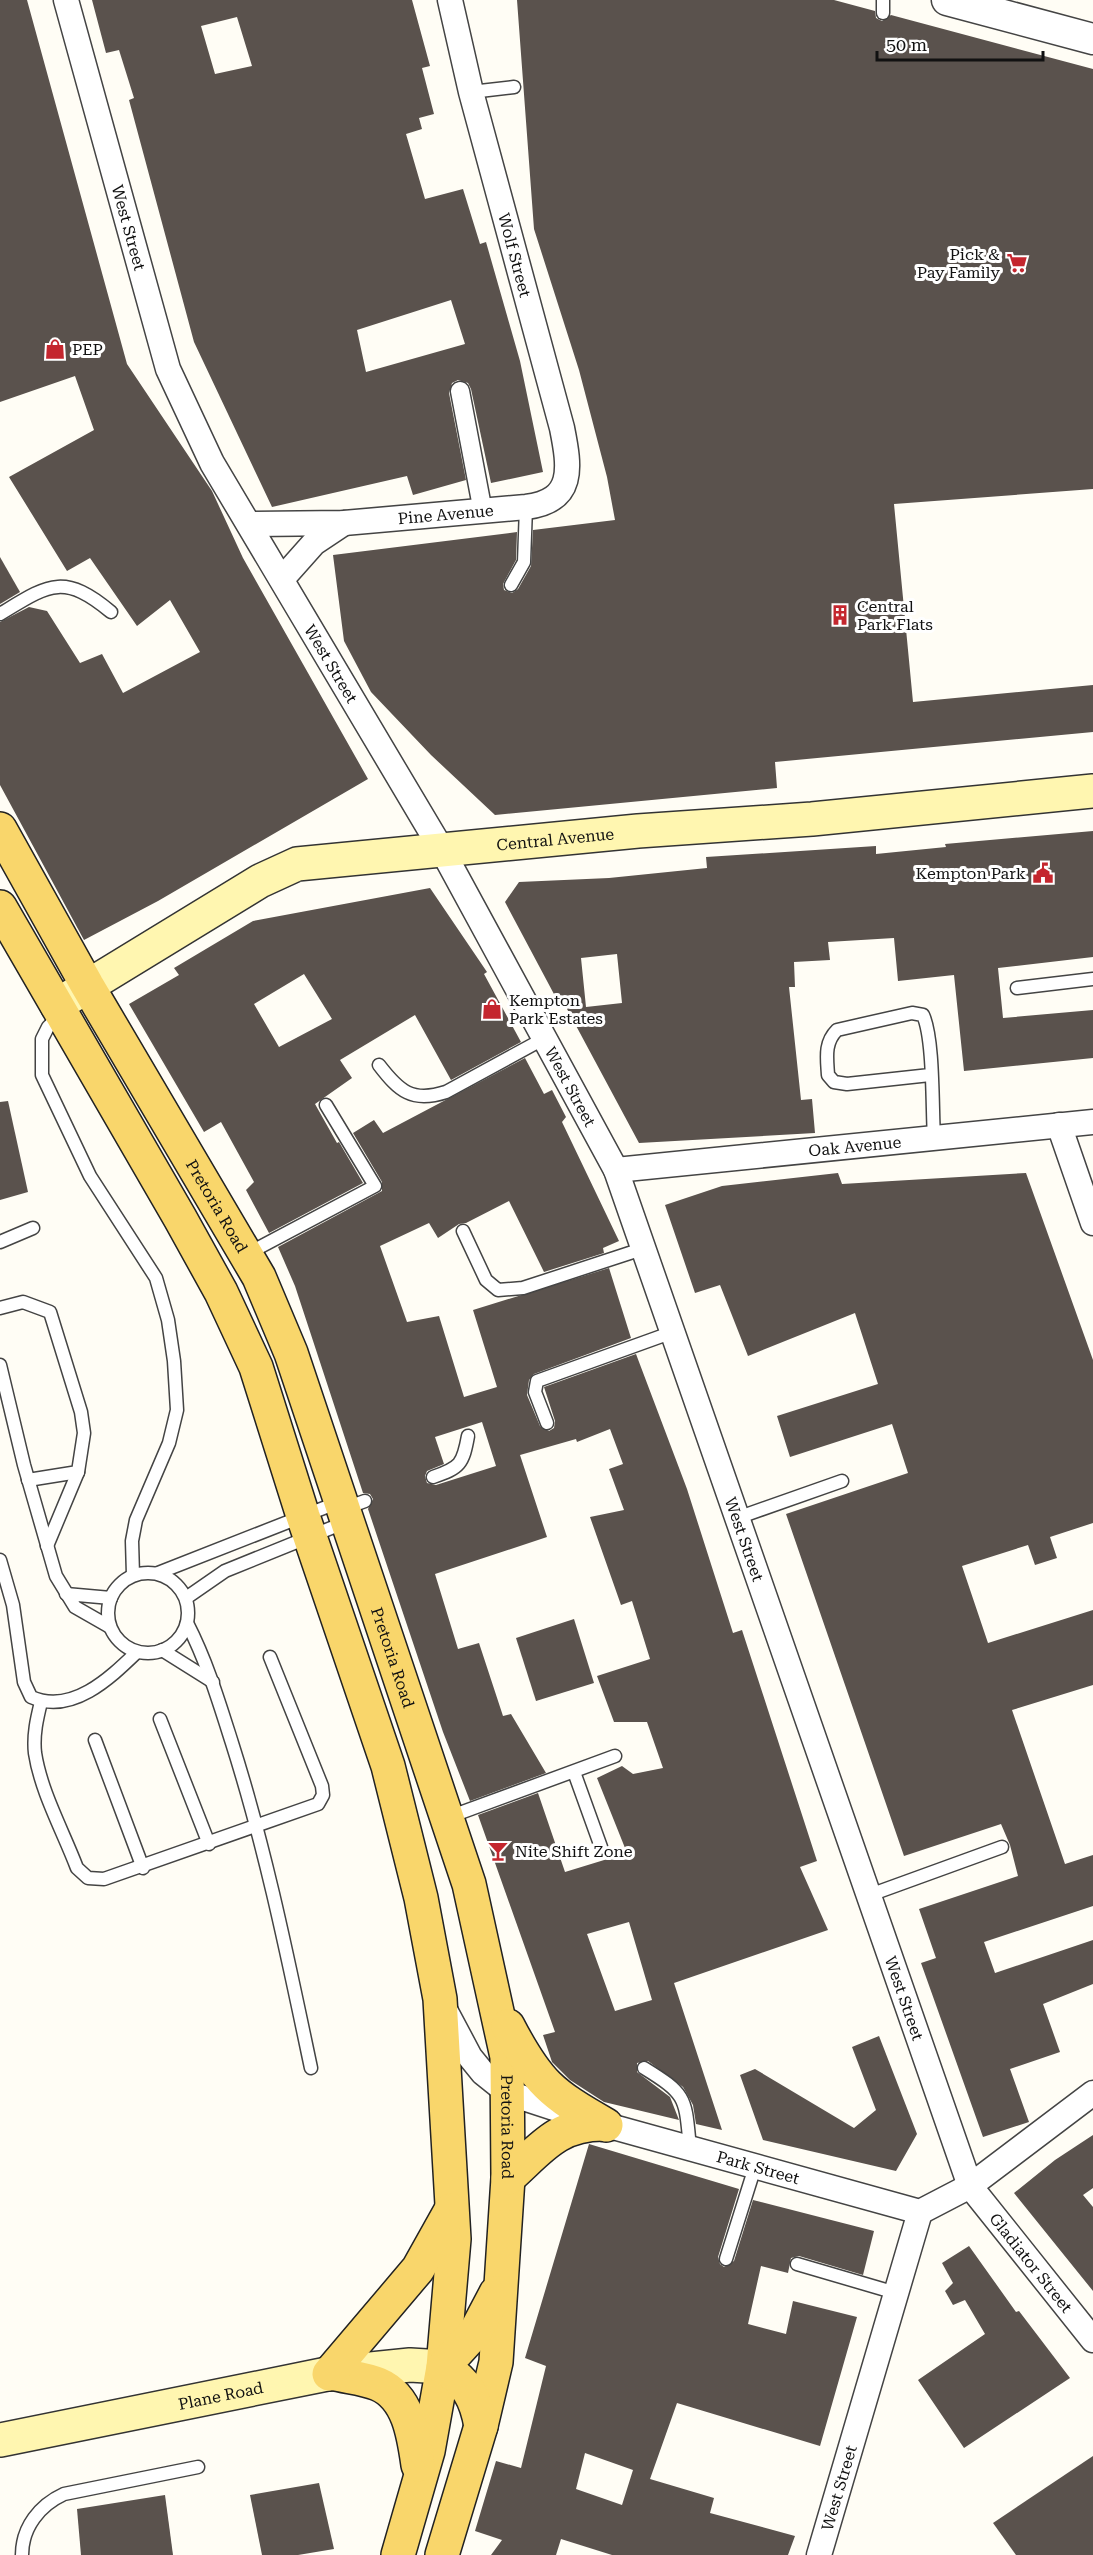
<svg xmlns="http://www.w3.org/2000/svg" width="1093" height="2555" font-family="'Roboto Serif',serif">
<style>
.building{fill:#5a524d;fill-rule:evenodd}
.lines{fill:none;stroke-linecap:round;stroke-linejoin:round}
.service-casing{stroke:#444;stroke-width:15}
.pedestrian-casing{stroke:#444;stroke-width:21}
.minor-casing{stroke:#444;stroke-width:27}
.tertiary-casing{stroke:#444;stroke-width:33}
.secondary-casing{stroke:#333;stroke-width:36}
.primary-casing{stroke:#222;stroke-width:36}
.service{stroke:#fff;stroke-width:12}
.pedestrian{stroke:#fff;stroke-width:18}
.minor{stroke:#fff;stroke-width:24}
.tertiary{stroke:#fff;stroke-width:30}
.secondary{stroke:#fff6b0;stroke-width:33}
.primary{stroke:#f9d66b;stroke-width:33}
.labels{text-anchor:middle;stroke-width:6;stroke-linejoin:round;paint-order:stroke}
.street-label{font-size:16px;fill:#111;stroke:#fff}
.poi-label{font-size:16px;fill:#111;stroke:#fff;text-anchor:start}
</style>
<rect width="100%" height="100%" fill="#fffdf5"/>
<!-- building -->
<g class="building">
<polygon points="0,0 27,0 127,364 212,491 243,558 368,779 158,901 84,940 0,785 0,622 29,607 47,611 80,663 102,654 123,693 200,652 170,600 137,626 90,558 67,571 9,477 94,430 75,376 0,402"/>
<path d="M92,0H412L430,66L422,68L434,114L419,118L422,129L406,134L425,199L463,189L480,244L486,242L520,361L543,472L491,483L471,389L468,383L458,380L452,383L449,393L466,480L413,495L407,476L272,507L194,342L129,100L134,98L119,50L106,53ZM237,17L252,66L215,74L201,26ZM451,300L465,344L366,372L357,330Z"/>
<polygon points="517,0 834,0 875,11 876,18 882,21 891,15 1093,69 1093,489 894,504 913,702 1093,685 1093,732 775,762 777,788 495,815 431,755 371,692 344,641 333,555 517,532 516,560 503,584 504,590 512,593 518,589 531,566 533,530 615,520 607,477 579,370 534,229"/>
<polygon points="0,557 20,592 0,604"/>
<path d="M1093,831V957L998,968L1003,1018L1093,1010V1058L964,1071L954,975L898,981L894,938L828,942L830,960L794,962L795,987H789L801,1100L812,1099L815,1133L639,1143L559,994L555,996L505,902L519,882L609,878L707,868L706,857L876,846V854L946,847L945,844ZM617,954L622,1003L586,1007L581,958Z"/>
<path d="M430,888L487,972L484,974L521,1042L451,1080L415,1015L340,1060L352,1078L315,1104L337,1143L339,1142L363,1183L269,1233L246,1190L254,1182L221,1122L204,1132L129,1004L179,975L174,968L253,921ZM304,974L332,1019L279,1047L254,1004Z"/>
<path d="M525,1058L544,1094L552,1090L566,1117L562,1122L619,1241L603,1248L604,1253L544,1272L509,1201L466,1223L459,1224L438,1238L429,1223L380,1246L407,1322L439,1316L464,1397L497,1387L473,1310L609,1268L631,1338L534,1374L529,1380L527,1395L540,1426L549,1431L554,1428L555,1421L544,1387L636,1354L687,1489L733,1633L742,1630L817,1861L800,1867L828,1930L674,1983L722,2130L696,2124L693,2105L683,2087L648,2061L637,2063V2072L670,2097L679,2120L604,2102L570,2080L552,2062L543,2035L555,2032L478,1815L538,1793L565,1872L627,1853L597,1778L622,1766L633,1774L663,1768L647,1722H614L597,1676L650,1659L632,1601L621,1605L590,1517L624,1510L609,1469L623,1464L610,1429L577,1442L576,1439L520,1455L547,1537L435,1574L458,1649L479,1643L503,1716L511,1714L546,1773L470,1801L443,1732L368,1509L373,1499L370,1494L363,1493L295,1286L278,1247L382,1191V1182L353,1133L374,1120L383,1133ZM482,1422L496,1466L436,1485L427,1483L425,1476L427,1471L444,1464L435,1437ZM629,1922L652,2000L615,2011L587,1934Z"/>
<polygon points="8,1101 28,1192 0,1200 0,1102"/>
<polygon points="838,1173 842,1184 1026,1173 1093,1360 1093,1523 1050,1537 1057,1558 1035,1565 1028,1545 962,1566 988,1643 1093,1610 1093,1685 1012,1710 1065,1864 1093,1855 1093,1906 984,1942 995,1973 1093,1940 1093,1984 1043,2004 1060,2052 1010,2069 1029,2122 983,2137 921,1963 936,1958 919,1909 1018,1876 1010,1845 1001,1824 904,1856 786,1514 908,1473 892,1424 790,1457 777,1416 878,1384 855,1313 748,1356 720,1285 695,1293 665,1205 722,1186"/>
<polygon points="574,1619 594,1683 536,1701 516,1638"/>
<polygon points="879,2036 917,2134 896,2171 763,2140 740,2075 755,2069 854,2128 876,2110 852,2047"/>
<polygon points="1093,2135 1093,2188 1083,2195 1093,2207 1093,2291 1014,2193 1055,2160"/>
<path d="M589,2144L739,2189L718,2257L720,2264L724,2267L734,2261L753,2200L874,2231L863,2275L799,2256L791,2258L788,2273L761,2266L748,2324L786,2334L793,2301L857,2317L820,2446L677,2403L650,2479L714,2498L710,2513L795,2536L788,2555H612L561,2539L556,2555H491L502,2540L475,2531L496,2461L521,2468L546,2366L525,2358ZM585,2453L633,2470L622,2505L576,2489Z"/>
<polygon points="969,2246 1016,2312 1019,2311 1070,2378 964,2448 918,2380 985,2334 965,2300 953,2305 945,2291 953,2283 942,2263"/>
<polygon points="1093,2456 1093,2555 1016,2555 993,2523"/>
<polygon points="319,2483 334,2549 298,2555 262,2555 250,2495"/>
<polygon points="165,2495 173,2555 81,2555 77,2509"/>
</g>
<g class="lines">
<!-- service casing -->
<g class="service-casing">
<g id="service">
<polyline points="883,0 883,13"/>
<polyline points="471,92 514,87"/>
<polyline points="511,585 524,562 526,507"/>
<path d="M0,614C48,585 63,572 111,612"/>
<polyline points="1017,988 1093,979"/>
<polyline points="61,1014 48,1027 42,1039 42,1075 90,1176 156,1278 168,1320 174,1361 177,1410 169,1443 136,1520 132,1541 133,1575"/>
<path d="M379,1065C399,1091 412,1103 446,1092L545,1038"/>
<path d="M930,1075L847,1084L834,1082L828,1075C827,1058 824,1043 837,1030L912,1013L923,1015C934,1039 932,1108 934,1138"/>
<polyline points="463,1231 486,1280 498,1290 523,1288 642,1249"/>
<polyline points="0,1242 33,1228"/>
<polyline points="247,1254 375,1186 326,1105"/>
<polyline points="0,1308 23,1302 50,1312 81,1412 84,1433 78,1472 28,1480"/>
<polyline points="0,1365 24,1465 56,1576 75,1607 110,1627"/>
<polyline points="547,1423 535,1392 537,1381 673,1332"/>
<path d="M433,1477C460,1468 463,1464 468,1436"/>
<polyline points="343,1509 365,1501"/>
<polyline points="737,1518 842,1481"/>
<polyline points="47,1546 78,1472"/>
<path d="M0,1560L13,1605L24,1682L31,1697C72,1715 110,1678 137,1652"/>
<circle cx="148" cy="1613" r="40"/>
<polyline points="158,1573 339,1502"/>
<polyline points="66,1594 111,1598"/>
<polyline points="186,1598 225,1571 346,1522"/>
<path d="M187,1623C207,1662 219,1702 232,1743C266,1850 288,1959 311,2068"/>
<polyline points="162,1650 213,1682"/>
<path d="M41,1702C37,1718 33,1735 35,1753C41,1792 63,1831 77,1868L88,1878L104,1879L318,1804L323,1795L322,1786L270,1657"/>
<polyline points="160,1719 209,1844"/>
<polyline points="95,1740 143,1868"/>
<polyline points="574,1772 601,1847"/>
<polyline points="449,1817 615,1756"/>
<polyline points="867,1896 1002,1847"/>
<path d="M644,2068C688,2095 685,2098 690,2148"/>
<polyline points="726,2259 755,2167"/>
<polyline points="797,2264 896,2293"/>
<path d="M22,2555C22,2527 40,2505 64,2494L198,2467"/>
</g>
</g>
<!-- pedestrian casing -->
<g class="pedestrian-casing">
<polyline id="pedestrian" points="460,391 483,512"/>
</g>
<!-- minor casing -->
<g class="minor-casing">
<g id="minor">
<path id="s1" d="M66,0L168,369L212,463L442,850L616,1170L970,2186L1093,2340"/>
<path id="s2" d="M250,524L344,523L526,507C575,501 570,468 562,428L471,92L450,0"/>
<polyline points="282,579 314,543 344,523"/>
<polyline points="1059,1125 1093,1223"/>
<path id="s3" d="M616,1170L1093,1122"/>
<path id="s4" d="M444,2008L470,2057L483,2073L508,2093L606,2125L920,2212L970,2186L1093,2093"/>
<path id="s5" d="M819,2555L920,2212"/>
</g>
</g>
<!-- tertiary casing -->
<g class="tertiary-casing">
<polyline id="tertiary" points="947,0 1093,39"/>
</g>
<!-- secondary casing -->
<g class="secondary-casing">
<g id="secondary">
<path id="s6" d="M57,1005L260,881L297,864L638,831L812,819L1093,791"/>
<path id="s7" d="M0,2440L332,2373L410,2365L443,2367"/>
</g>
</g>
<!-- primary casing -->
<g class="primary-casing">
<g id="primary">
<path id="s8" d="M0,829L87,985L259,1277L291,1353L469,1884L507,2057L508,2178L496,2362L481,2426L442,2555"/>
<polyline points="0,907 180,1218 221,1292 256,1367 303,1516 388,1766 421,1898 440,1999 454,2239 443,2367 428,2451 398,2555"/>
<path d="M508,2026C537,2082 551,2094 606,2125"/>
<path d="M508,2178C540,2150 556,2124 603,2124"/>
<path d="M332,2373C347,2377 364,2378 378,2384C409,2397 414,2437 418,2465"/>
<polyline points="329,2374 418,2269 451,2210"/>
<path d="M481,2426C476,2398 467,2382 443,2367L476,2331L496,2293"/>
</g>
</g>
<!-- service -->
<use href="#service" class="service"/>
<!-- pedestrian -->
<use href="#pedestrian" class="pedestrian"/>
<!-- minor -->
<use href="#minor" class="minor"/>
<!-- tertiary -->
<use href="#tertiary" class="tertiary"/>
<!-- secondary -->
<use href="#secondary" class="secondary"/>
<!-- primary -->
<use href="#primary" class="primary"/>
</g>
<!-- icons -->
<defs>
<g id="supermarket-bare" transform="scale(1.62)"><path d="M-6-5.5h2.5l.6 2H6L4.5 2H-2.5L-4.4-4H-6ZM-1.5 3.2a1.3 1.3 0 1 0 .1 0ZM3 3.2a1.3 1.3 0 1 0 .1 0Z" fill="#c4262e" stroke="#fff" stroke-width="2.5" paint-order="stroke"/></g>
<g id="shop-bare" transform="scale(1.62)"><path d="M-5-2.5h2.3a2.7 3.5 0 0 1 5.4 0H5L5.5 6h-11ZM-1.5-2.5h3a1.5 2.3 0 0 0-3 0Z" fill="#c4262e" stroke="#fff" stroke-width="2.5" paint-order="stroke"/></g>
<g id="building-bare" transform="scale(1.62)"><path d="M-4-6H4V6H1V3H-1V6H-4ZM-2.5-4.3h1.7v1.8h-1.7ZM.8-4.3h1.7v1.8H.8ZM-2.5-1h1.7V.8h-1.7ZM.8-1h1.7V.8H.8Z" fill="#c4262e" stroke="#fff" stroke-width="2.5" paint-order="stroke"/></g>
<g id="civic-bare" transform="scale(1.62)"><path d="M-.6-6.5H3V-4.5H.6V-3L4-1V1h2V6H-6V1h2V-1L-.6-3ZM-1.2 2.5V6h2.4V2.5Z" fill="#c4262e" stroke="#fff" stroke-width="2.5" paint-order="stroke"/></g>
<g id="bar-bare" transform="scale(1.62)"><path d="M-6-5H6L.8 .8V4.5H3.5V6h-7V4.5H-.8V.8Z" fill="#c4262e" stroke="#fff" stroke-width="2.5" paint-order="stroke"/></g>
</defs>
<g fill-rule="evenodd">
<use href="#supermarket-bare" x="1017" y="263"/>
<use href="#shop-bare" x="55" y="349"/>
<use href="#building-bare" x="840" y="615"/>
<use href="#civic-bare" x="1043" y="873"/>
<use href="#shop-bare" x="492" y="1009"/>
<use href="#bar-bare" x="498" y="1851"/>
</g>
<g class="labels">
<!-- street labels -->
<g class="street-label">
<text dy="6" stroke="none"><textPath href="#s1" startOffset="236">West Street</textPath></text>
<text transform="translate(515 255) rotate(75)" y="6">Wolf Street</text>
<text dy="6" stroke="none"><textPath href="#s2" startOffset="196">Pine Avenue</textPath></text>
<text dy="6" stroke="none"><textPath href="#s1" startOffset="720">West Street</textPath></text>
<text dy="6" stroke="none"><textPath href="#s6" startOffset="538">Central Avenue</textPath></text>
<text dy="6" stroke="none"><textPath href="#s1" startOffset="1206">West Street</textPath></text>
<text dy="6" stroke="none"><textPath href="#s3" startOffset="240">Oak Avenue</textPath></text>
<text dy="6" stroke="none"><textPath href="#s8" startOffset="435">Pretoria Road</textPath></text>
<text dy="6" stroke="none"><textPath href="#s1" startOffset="1692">West Street</textPath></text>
<text dy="6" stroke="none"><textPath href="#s8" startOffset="921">Pretoria Road</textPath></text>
<text dy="6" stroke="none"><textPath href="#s1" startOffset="2178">West Street</textPath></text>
<text dy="6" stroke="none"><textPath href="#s8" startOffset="1407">Pretoria Road</textPath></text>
<text dy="6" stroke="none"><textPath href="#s4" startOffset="369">Park Street</textPath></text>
<text dy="6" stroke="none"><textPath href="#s1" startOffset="2475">Gladiator Street</textPath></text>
<text dy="6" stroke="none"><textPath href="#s7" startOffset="225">Plane Road</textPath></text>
<text dy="6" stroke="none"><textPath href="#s5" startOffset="70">West Street</textPath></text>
</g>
<!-- poi labels -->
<g class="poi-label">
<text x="1000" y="260" text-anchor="end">Pick &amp;<tspan x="1000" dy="18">Pay Family</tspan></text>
<text x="72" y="355">PEP</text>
<text x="857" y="612">Central<tspan x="857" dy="18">Park Flats</tspan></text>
<text x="1026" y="879" text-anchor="end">Kempton Park</text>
<text x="509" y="1006">Kempton<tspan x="509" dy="18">Park Estates</tspan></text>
<text x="515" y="1857">Nite Shift Zone</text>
</g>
</g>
<!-- scale -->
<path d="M877 51v9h166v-9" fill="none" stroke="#111111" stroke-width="3"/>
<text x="886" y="51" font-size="18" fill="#111111" stroke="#ffffff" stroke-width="4.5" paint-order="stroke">50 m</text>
</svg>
